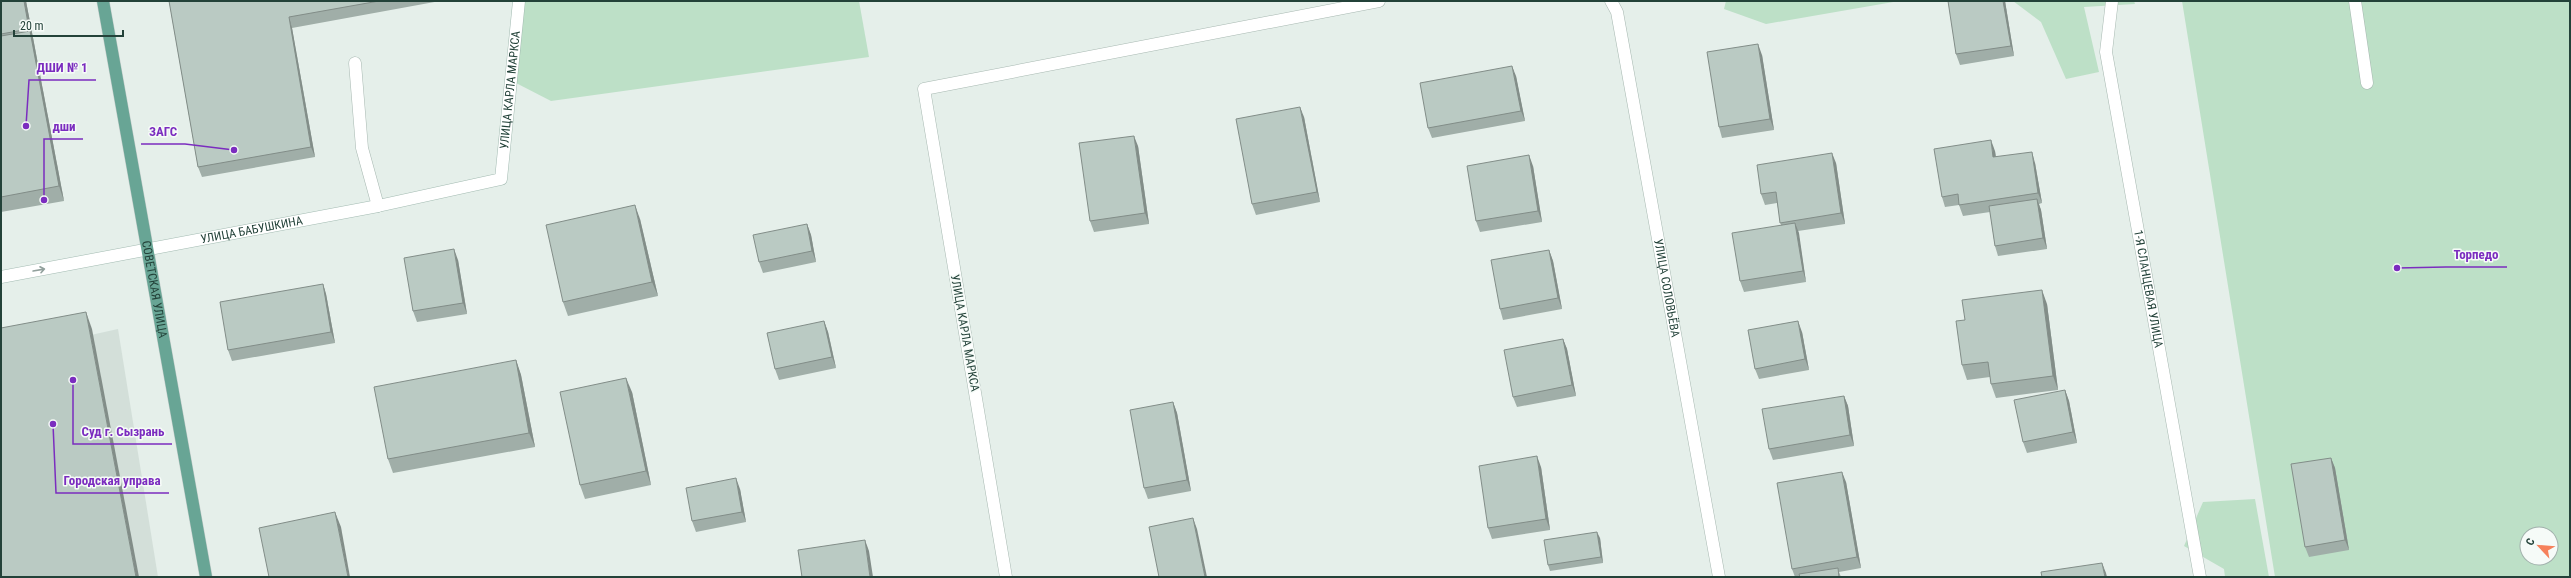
<svg xmlns="http://www.w3.org/2000/svg" width="2571" height="578" font-family="'Roboto Condensed',sans-serif">
<style>
.built{fill:#d3dfd9}
.green{fill:#bde0c7;fill-rule:evenodd}
.lines{fill:none;stroke-linecap:round;stroke-linejoin:round}
.lane-casing{stroke:#a7b8b1;stroke-width:13}
.street-casing{stroke:#a7b8b1;stroke-width:13}
.secondary-casing{stroke:#a3bbb2;stroke-width:13}
.primary-casing{stroke:#c1cac8;stroke-width:13}
.lane{stroke:#fff;stroke-width:12}
.street{stroke:#fff;stroke-width:12}
.secondary{stroke:#fff;stroke-width:12}
.primary{stroke:#68a595;stroke-width:12}
.wall{fill:#a0aea8}
.shaded-wall{fill:#828d88}
.building{fill:#bacac3;stroke:#828d88}
.oneway{stroke:#91a09c}
.labels{text-anchor:middle;stroke-width:3;stroke-linejoin:round;paint-order:stroke}
.street-label{font-size:12px;fill:#234239;stroke:#f6fbf8}
.leader{fill:none;stroke:#7b2cbf;stroke-width:1.5}
.callout-dot{fill:#7b2cbf;stroke:#f6fbf8;stroke-width:1.5}
.callout-label{font-size:13px;text-anchor:middle;font-weight:bold;fill:#7b2cbf;stroke:#f6fbf8;stroke-width:3;stroke-linejoin:round;paint-order:stroke}
</style>
<rect width="100%" height="100%" fill="#e5efea"/>
<!-- built -->
<polygon class="built" points="118,329 158,577 1,577 1,355"/>
<!-- green -->
<g class="green">
<polygon points="523,1 859,1 869,57 551,101 516,83"/>
<polygon points="1726,1 1899,1 1766,24 1724,9"/>
<polygon points="2013,1 2134,1 2135,4 2084,7 2099,72 2066,79 2041,22"/>
<path d="M2182,1H2570V577H2275ZM2527,534H2551V558H2527Z"/>
<polygon points="2255,499 2269,577 2225,577 2224,569 2184,546 2203,502"/>
</g>
<g class="lines">
<!-- lane casing -->
<g class="lane-casing">
<g id="lane">
<polyline points="2355,1 2367,83"/>
<polyline points="355,63 362,148 378,206"/>
</g>
</g>
<!-- street casing -->
<g class="street-casing">
<g id="street">
<path id="s1" d="M1611,1L1617,12L1719,577"/>
<path id="s2" d="M2112,1L2106,52L2200,577"/>
<polyline points="1006,577 924,89 1379,1"/>
</g>
</g>
<!-- secondary casing -->
<g class="secondary-casing">
<g id="secondary">
<path id="s3" d="M1,277L378,206L501,179L519,1"/>
</g>
</g>
<!-- primary casing -->
<g class="primary-casing">
<g id="primary">
<path id="s4" d="M103,1L206,577"/>
</g>
</g>
<!-- lane -->
<use href="#lane" class="lane"/>
<!-- street -->
<use href="#street" class="street"/>
<!-- secondary -->
<use href="#secondary" class="secondary"/>
<!-- primary -->
<use href="#primary" class="primary"/>
</g>
<!-- wall -->
<g class="wall">
<polygon points="1,1 26,1 64,201 1,212"/>
<polygon points="169,1 440,1 292,28 315,157 202,177 198,167"/>
<polygon points="2005,1 2014,56 1960,65 1956,54"/>
<polygon points="1762,55 1774,130 1722,138 1719,127"/>
<polygon points="1516,76 1525,121 1432,138 1428,128"/>
<polygon points="1304,117 1320,202 1256,215 1252,204"/>
<polygon points="1138,146 1149,224 1094,232 1090,221"/>
<polygon points="1995,151 1996,157 2035,163 2042,203 2039,204 2041,210 2047,249 1998,256 1995,246 1990,212 1963,216 1959,205 1945,207 1942,197"/>
<polygon points="1836,163 1845,224 1798,231 1806,282 1744,292 1740,281 1781,225 1777,203 1765,205 1761,194"/>
<polygon points="1533,166 1542,222 1480,232 1476,221"/>
<polygon points="640,219 658,296 568,316 563,302"/>
<polygon points="807,224 811,235 816,262 763,273 759,262"/>
<polygon points="1549,250 1553,261 1562,309 1503,320 1500,309"/>
<polygon points="458,260 467,314 417,322 413,311"/>
<polygon points="323,284 326,294 335,343 232,361 228,350"/>
<polygon points="2047,304 2058,390 1996,398 1991,384 1990,377 1967,380 1962,365 1965,320"/>
<polygon points="824,321 828,332 836,368 779,380 775,369"/>
<polygon points="1802,332 1809,370 1759,379 1755,369"/>
<polygon points="1563,339 1567,349 1576,396 1517,407 1513,397"/>
<polygon points="516,360 521,375 535,447 393,473 388,459"/>
<polygon points="2065,390 2069,401 2077,443 2027,453 2023,442"/>
<polygon points="632,392 651,485 585,499 580,485"/>
<polygon points="1844,396 1848,406 1854,446 1773,460 1769,449"/>
<polygon points="1173,402 1177,413 1191,491 1148,499 1144,488"/>
<polygon points="2331,458 2335,468 2349,550 2309,557 2305,547"/>
<polygon points="1541,467 1550,530 1492,539 1488,528"/>
<polygon points="1846,482 1861,568 1839,572 1841,577 1795,577 1792,569"/>
<polygon points="740,489 746,522 696,532 692,521"/>
<polygon points="1600,538 1603,563 1550,571 1548,565"/>
</g>
<!-- shaded-wall -->
<g class="shaded-wall">
<polygon points="24,1 26,1 64,201 59,186"/>
<polygon points="2003,1 2005,1 2014,56 2011,46"/>
<polygon points="289,17 292,28 315,157 311,147"/>
<polygon points="1758,44 1762,55 1774,130 1770,119"/>
<polygon points="1512,66 1516,76 1525,121 1521,111"/>
<polygon points="1300,107 1304,117 1320,202 1317,192"/>
<polygon points="1134,136 1138,146 1149,224 1145,213"/>
<polygon points="1991,140 1995,151 1997,168 1993,157"/>
<polygon points="2032,152 2035,163 2042,203 2038,193"/>
<polygon points="1832,153 1836,163 1845,224 1841,213"/>
<polygon points="1529,155 1533,166 1542,222 1538,211"/>
<polygon points="2037,199 2041,210 2047,249 2043,238"/>
<polygon points="635,205 640,219 658,296 652,282"/>
<polygon points="1795,223 1799,233 1806,282 1803,271"/>
<polygon points="807,224 811,235 816,262 812,251"/>
<polygon points="454,249 458,260 467,314 463,303"/>
<polygon points="1549,250 1553,261 1562,309 1558,298"/>
<polygon points="323,284 326,294 335,343 331,332"/>
<polygon points="2042,290 2047,304 2058,390 2053,376"/>
<polygon points="86,312 92,329 139,577 136,577"/>
<polygon points="824,321 828,332 836,368 832,357"/>
<polygon points="1798,321 1802,332 1809,370 1805,359"/>
<polygon points="1563,339 1567,349 1576,396 1572,385"/>
<polygon points="516,360 521,375 535,447 529,433"/>
<polygon points="626,378 632,392 651,485 646,471"/>
<polygon points="2065,390 2069,401 2077,443 2073,432"/>
<polygon points="1844,396 1848,406 1854,446 1850,435"/>
<polygon points="1173,402 1177,413 1191,491 1187,480"/>
<polygon points="1537,456 1541,467 1550,530 1546,519"/>
<polygon points="2331,458 2335,468 2349,550 2345,540"/>
<polygon points="1842,472 1846,482 1861,568 1857,557"/>
<polygon points="736,478 740,489 746,522 742,512"/>
<polygon points="335,512 341,527 350,577 348,577"/>
<polygon points="1193,518 1197,529 1207,577 1205,577"/>
<polygon points="1597,532 1600,538 1603,563 1601,557"/>
<polygon points="865,540 869,551 873,577 870,577"/>
<polygon points="2102,563 2106,573 2107,577 2105,577"/>
</g>
<!-- building -->
<g class="building">
<polygon points="1,1 24,1 29,29 1,34"/>
<polygon points="169,1 379,1 289,17 311,147 198,167"/>
<polygon points="1948,1 2003,1 2011,46 1956,54"/>
<polygon points="30,31 59,186 1,197 1,36"/>
<polygon points="1758,44 1770,119 1719,127 1707,52"/>
<polygon points="1512,66 1521,111 1428,128 1420,83"/>
<polygon points="1300,107 1317,192 1252,204 1236,119"/>
<polygon points="1134,136 1145,213 1090,221 1079,143"/>
<polygon points="1991,140 1993,157 2032,152 2038,193 1959,205 1958,194 1942,197 1934,149"/>
<polygon points="1832,153 1841,213 1780,223 1776,192 1761,194 1757,165"/>
<polygon points="1529,155 1538,211 1476,221 1467,166"/>
<polygon points="2037,199 2043,238 1995,246 1989,206"/>
<polygon points="635,205 652,282 563,302 546,225"/>
<polygon points="1795,223 1803,271 1740,281 1732,233"/>
<polygon points="807,224 812,251 759,262 753,235"/>
<polygon points="454,249 463,303 413,311 404,258"/>
<polygon points="1549,250 1558,298 1500,309 1491,260"/>
<polygon points="323,284 331,332 228,350 220,302"/>
<polygon points="2042,290 2053,376 1991,384 1988,362 1962,365 1956,321 1965,320 1962,300"/>
<polygon points="86,312 136,577 1,577 1,328"/>
<polygon points="824,321 832,357 775,369 767,333"/>
<polygon points="1798,321 1805,359 1755,369 1748,330"/>
<polygon points="1563,339 1572,385 1513,397 1504,350"/>
<polygon points="516,360 529,433 388,459 374,387"/>
<polygon points="626,378 646,471 580,485 560,392"/>
<polygon points="2065,390 2073,432 2023,442 2014,400"/>
<polygon points="1844,396 1850,435 1769,449 1762,409"/>
<polygon points="1173,402 1187,480 1144,488 1130,410"/>
<polygon points="1537,456 1546,519 1488,528 1479,466"/>
<polygon points="2331,458 2345,540 2305,547 2291,464"/>
<polygon points="1842,472 1857,557 1792,569 1777,483"/>
<polygon points="736,478 742,512 692,521 686,488"/>
<polygon points="335,512 348,577 269,577 259,528"/>
<polygon points="1193,518 1205,577 1159,577 1149,527"/>
<polygon points="1597,532 1601,557 1548,565 1544,540"/>
<polygon points="865,540 870,577 802,577 798,550"/>
<polygon points="2102,563 2105,577 2042,577 2041,572"/>
<polygon points="1838,568 1839,577 1800,577 1799,574"/>
</g>
<!-- one-way arrows -->
<defs><path id="oneway-shaft" d="M-6 0H5M1.5-3L5.5 0L1.5 3" fill="none" stroke-width="1.6" stroke-linecap="round" stroke-linejoin="round"/></defs>
<use class="oneway" href="#oneway-shaft" transform="translate(39 270) rotate(-10)"/>
<g class="labels">
<!-- street labels -->
<g class="street-label">
<text dy="4" stroke="none"><textPath href="#s3" startOffset="599">УЛИЦА КАРЛА МАРКСА</textPath></text>
<text dy="4" stroke="none"><textPath href="#s3" startOffset="255">УЛИЦА БАБУШКИНА</textPath></text>
<text dy="4" stroke="none"><textPath href="#s1" startOffset="293">УЛИЦА СОЛОВЬЁВА</textPath></text>
<text dy="4" stroke="none"><textPath href="#s4" startOffset="293">СОВЕТСКАЯ УЛИЦА</textPath></text>
<text dy="4" stroke="none"><textPath href="#s2" startOffset="292">1-Я СЛАНЦЕВАЯ УЛИЦА</textPath></text>
<text transform="translate(965 333) rotate(80)" y="4">УЛИЦА КАРЛА МАРКСА</text>
</g>
</g>
<!-- callouts -->
<path class="leader" d="M26 126L29 80H96M44 200L44 139H83M234 150L185 144H141M2397 268L2446 267H2507M73 380L73 444H172M53 424L56 493H169"/>
<g class="callout-dot">
<circle cx="26" cy="126" r="4"/>
<circle cx="44" cy="200" r="4"/>
<circle cx="234" cy="150" r="4"/>
<circle cx="2397" cy="268" r="4"/>
<circle cx="73" cy="380" r="4"/>
<circle cx="53" cy="424" r="4"/>
</g>
<g class="callout-label">
<text x="62" y="72">ДШИ № 1</text>
<text x="64" y="131">дши</text>
<text x="163" y="136">ЗАГС</text>
<text x="2476" y="259">Торпедо</text>
<text x="123" y="436">Суд г. Сызрань</text>
<text x="112" y="485">Городская управа</text>
</g>
<!-- border -->
<rect width="2571" height="578" fill="none" stroke="#234239" stroke-width="4"/>
<!-- north arrow -->
<g transform="translate(2539 546) rotate(296)"><circle r="19" fill="#f6fbf8" stroke="#a2b1ac"/>
<path d="M0-3L7 15L0 10L-7 15Z" fill="#f6815b"/>
<text y="-6" font-size="11" font-weight="bold" text-anchor="middle" fill="#234239">С</text>
</g>
<!-- scale -->
<path d="M14 30v6h109v-6" fill="none" stroke="#234239" stroke-width="2"/>
<text x="20" y="30" font-size="12" fill="#234239" stroke="#f6fbf8" stroke-width="3" paint-order="stroke">20 m</text>
</svg>
